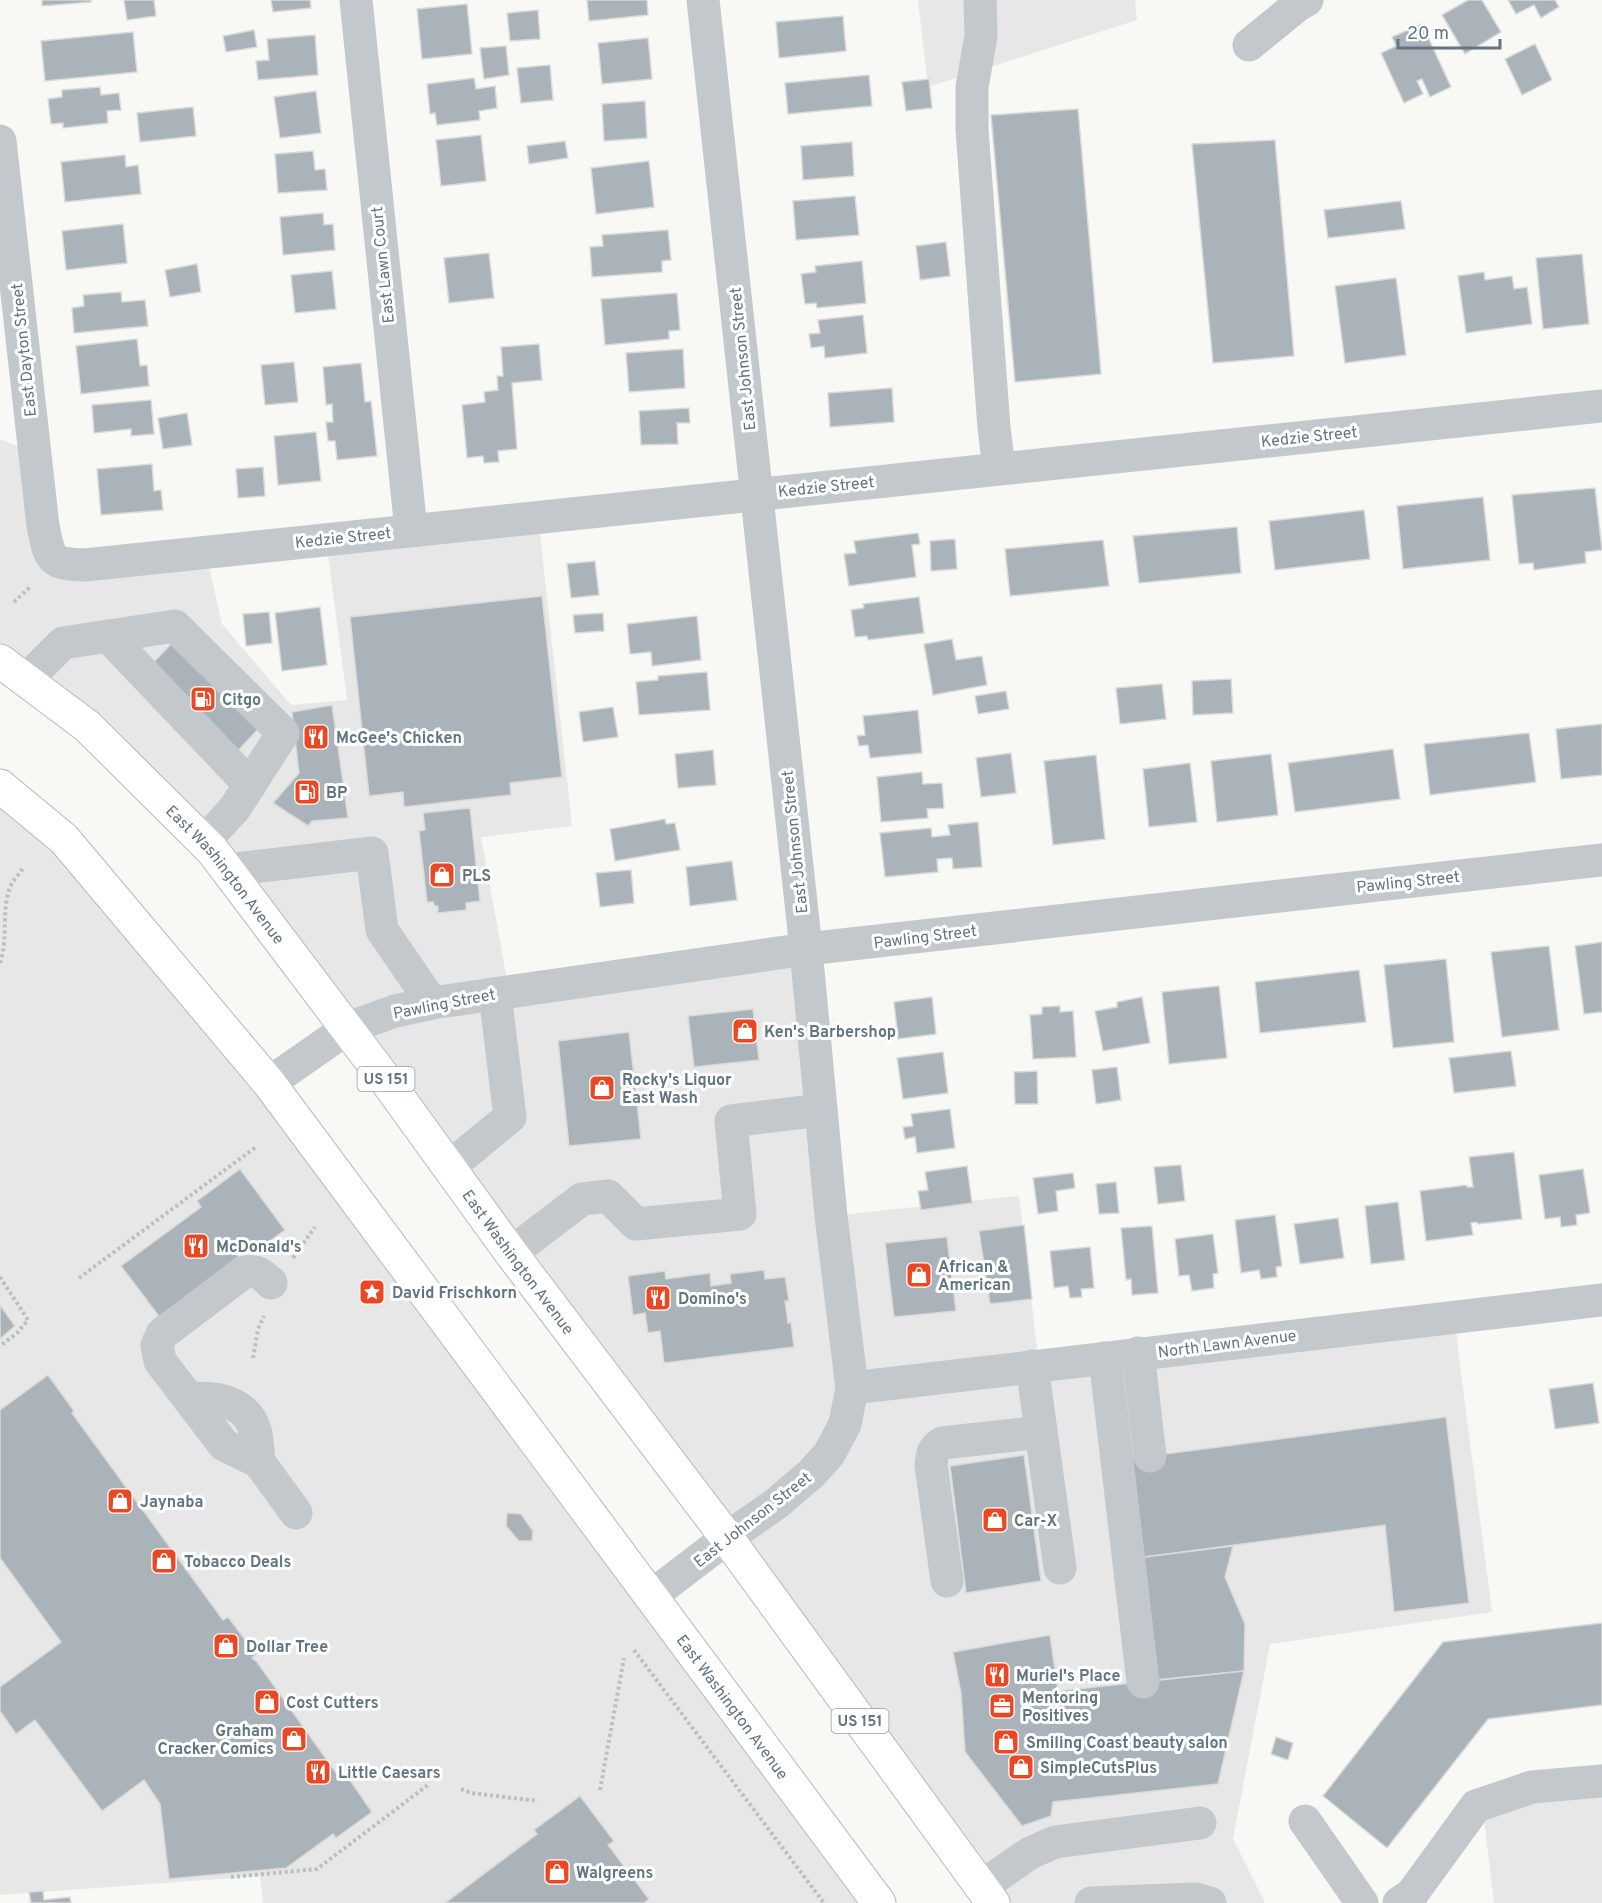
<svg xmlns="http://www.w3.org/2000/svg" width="1602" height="1903" font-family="Overpass,sans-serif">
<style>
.built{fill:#e6e7e6}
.building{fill:#aab3b9;stroke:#dadad8;stroke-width:1.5}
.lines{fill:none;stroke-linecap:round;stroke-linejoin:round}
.major-casing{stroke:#b4babe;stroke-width:35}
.path{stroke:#bbbfc1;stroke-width:4;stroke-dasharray:3 3;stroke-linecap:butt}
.minor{stroke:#c3c8cc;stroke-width:33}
.major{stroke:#fff;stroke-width:33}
.labels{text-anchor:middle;stroke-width:6;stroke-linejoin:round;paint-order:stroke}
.shield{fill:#fff;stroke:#919ea8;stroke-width:1.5}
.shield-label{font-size:15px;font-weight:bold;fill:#627582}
.street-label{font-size:16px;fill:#627582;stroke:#fff}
.poi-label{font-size:16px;font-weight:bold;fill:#627582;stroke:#fff;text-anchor:start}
</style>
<rect width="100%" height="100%" fill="#f8f8f5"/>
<!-- built -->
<g class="built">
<polygon points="918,0 1135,0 1137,20 928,87"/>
<polygon points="0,439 35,453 52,557 206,553 222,624 291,705 347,700 326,539 538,516 572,826 481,837 509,991 806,949 831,1216 1019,1196 1039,1365 1455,1317 1459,1358 1492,1612 1270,1644 1233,1839 1265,1903 993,1903 227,870 0,661"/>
<polygon points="0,786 64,839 879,1903 263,1903 260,1876 0,1895"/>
<polygon points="1602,1781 1602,1903 1494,1903 1483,1812"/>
</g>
<!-- building -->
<g class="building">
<polygon points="42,0 91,0 91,2 42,6"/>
<polygon points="124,0 154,0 156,16 127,20"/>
<polygon points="271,0 310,0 311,8 273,12"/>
<polygon points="587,0 647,0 648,15 589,21"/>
<polygon points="1468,0 1482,0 1501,32 1465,54 1442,15"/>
<polygon points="1508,0 1555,0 1559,7 1541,18 1534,5 1516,14"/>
<polygon points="467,4 472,54 422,59 417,9"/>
<polygon points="538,10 540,39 510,41 507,13"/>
<polygon points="843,16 846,51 779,58 776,22"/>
<polygon points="1422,24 1451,87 1430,97 1422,79 1417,81 1423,94 1404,103 1381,53 1396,46 1392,37"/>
<polygon points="254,30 257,47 226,52 223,36"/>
<polygon points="133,32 137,72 45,81 41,41"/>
<polygon points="315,35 318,75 258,80 256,61 269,60 267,39"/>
<polygon points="648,38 652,79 602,84 598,43"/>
<polygon points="1535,44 1552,80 1522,95 1505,59"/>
<polygon points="506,46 509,75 484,79 480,48"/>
<polygon points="550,65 553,100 521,103 517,68"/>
<polygon points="869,75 872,106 788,114 785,83"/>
<polygon points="474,78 476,89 495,86 497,108 479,111 480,120 437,125 435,113 430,114 427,84"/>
<polygon points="929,79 932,108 906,111 902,82"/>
<polygon points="100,87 101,95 119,93 121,110 107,111 108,123 63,128 63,123 51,124 48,99 62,97 62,90"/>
<polygon points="316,91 321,133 280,138 274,97"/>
<polygon points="645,101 647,138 604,141 602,104"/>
<polygon points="193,107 196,136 140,142 137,113"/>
<polygon points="1078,109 1101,374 1015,382 991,115"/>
<polygon points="481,135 486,181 441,186 436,140"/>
<polygon points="1275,140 1294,356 1213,363 1192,144"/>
<polygon points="565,141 568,158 529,164 527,146"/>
<polygon points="852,142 854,176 803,180 801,146"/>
<polygon points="313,151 315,170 325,169 327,190 278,193 275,154"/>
<polygon points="125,155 126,167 138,165 141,194 65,202 61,162"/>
<polygon points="649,161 654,207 596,214 591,168"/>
<polygon points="855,196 859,235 796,240 793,201"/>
<polygon points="1401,201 1405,229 1328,238 1324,210"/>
<polygon points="323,213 324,225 333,224 335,250 283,255 280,217"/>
<polygon points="123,224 127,263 66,270 62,231"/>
<polygon points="668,230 671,260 662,261 662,272 592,277 590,247 603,246 602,235"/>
<polygon points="946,242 950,276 920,280 916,246"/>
<polygon points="489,253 494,298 449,303 444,258"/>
<polygon points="1582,254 1589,324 1543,329 1536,258"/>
<polygon points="862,261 866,303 817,308 816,303 805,304 801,274 816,272 815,266"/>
<polygon points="197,264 201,292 170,297 165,270"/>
<polygon points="332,271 336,309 295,313 291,275"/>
<polygon points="1484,272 1485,280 1512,276 1514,289 1527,287 1532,324 1466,333 1458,276"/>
<polygon points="1396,278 1406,355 1345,363 1335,286"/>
<polygon points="121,292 122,302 145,300 148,326 74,333 72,308 84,306 83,295"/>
<polygon points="677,293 680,330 669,331 669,339 605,345 601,299"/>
<polygon points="863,315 867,353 825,358 824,346 811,348 809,334 820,333 818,320"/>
<polygon points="137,339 140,366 147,365 149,386 81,394 76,346"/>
<polygon points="539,344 542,380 512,383 517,449 498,451 499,462 484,463 483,456 467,458 462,405 485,402 484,392 498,390 497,376 503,376 501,347"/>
<polygon points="683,349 685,388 629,392 626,353"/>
<polygon points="294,362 298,402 265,405 261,365"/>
<polygon points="361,363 365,402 371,401 377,456 337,460 335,441 328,441 326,422 333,422 332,404 326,405 323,367"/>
<polygon points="892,388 894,422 830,427 828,393"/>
<polygon points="151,400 154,434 131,436 131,429 94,433 92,405"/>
<polygon points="689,408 690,423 677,423 678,444 641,445 639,411"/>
<polygon points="187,413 192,445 163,449 158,418"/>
<polygon points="316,432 321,481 278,485 274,436"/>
<polygon points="152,464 154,491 161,490 163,510 101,515 97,469"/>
<polygon points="263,467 265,496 238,498 236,469"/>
<polygon points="1595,488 1602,550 1585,552 1586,563 1534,570 1533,563 1519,564 1512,495"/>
<polygon points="1483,497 1490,560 1403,569 1397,506"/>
<polygon points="1364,510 1370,559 1275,570 1269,521"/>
<polygon points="1237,527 1241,573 1139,583 1133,536"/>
<polygon points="918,533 920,544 912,545 916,577 849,586 844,554 856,553 854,541"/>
<polygon points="955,539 957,569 931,571 930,541"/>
<polygon points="1103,540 1109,586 1010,596 1005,549"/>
<polygon points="595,561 599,595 571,598 567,564"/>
<polygon points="542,596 562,777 510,783 511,795 404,807 403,792 369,796 350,617"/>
<polygon points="919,597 924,633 868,640 867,636 855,637 851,610 864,608 863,604"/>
<polygon points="320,607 327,665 282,671 275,613"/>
<polygon points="269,612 272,643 246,646 243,614"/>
<polygon points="603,613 604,631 575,633 573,615"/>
<polygon points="697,616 701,660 652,666 651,652 630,654 627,624"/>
<polygon points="952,639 956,660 982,656 987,685 933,695 924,644"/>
<polygon points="172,643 259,728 235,754 147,669"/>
<polygon points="707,672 710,710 639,715 636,682 658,680 658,676"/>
<polygon points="1231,679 1233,713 1193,715 1192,681"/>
<polygon points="1162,684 1166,719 1120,724 1116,688"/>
<polygon points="1006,691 1009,709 978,714 975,696"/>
<polygon points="332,705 348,818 312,821 308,826 273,803 299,773 292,712"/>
<polygon points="613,707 618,737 583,742 579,712"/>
<polygon points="918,710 922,753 870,758 868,745 859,746 857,736 865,735 863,716"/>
<polygon points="1602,724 1602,775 1561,779 1556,729"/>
<polygon points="1529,733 1536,782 1430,795 1424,744"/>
<polygon points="1393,749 1400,799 1295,812 1288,763"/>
<polygon points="713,750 716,785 678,788 675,754"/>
<polygon points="1011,753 1016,793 981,797 976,758"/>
<polygon points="1271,754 1278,815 1217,822 1211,761"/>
<polygon points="1096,755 1105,839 1053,845 1044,761"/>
<polygon points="1190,763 1197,822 1149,827 1143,769"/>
<polygon points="922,772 923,784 942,783 944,808 927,809 928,818 881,822 877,777"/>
<polygon points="470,808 480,901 466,903 466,910 438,913 438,906 435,906 433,902 427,902 419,831 425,830 423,813"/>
<polygon points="665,819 666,824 675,823 680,850 615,861 610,829"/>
<polygon points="978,822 982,867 953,869 952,858 937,859 938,872 885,877 880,833 931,828 932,837 950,835 948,825"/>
<polygon points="732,861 737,900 690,906 686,867"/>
<polygon points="631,870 634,903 600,907 596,873"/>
<polygon points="1602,942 1602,1012 1584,1014 1575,946"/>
<polygon points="1549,946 1559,1030 1502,1037 1491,952"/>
<polygon points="1446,959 1454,1042 1393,1048 1384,965"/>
<polygon points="1359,970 1366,1022 1260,1033 1255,982"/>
<polygon points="1219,986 1227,1058 1169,1064 1162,992"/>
<polygon points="932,997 936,1034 898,1039 894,1002"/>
<polygon points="1142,997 1150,1043 1103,1051 1095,1011 1117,1007 1117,1002"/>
<polygon points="1060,1006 1060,1012 1073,1011 1076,1057 1033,1059 1030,1015 1042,1014 1042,1007"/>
<polygon points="753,1009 759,1060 694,1067 688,1016"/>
<polygon points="629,1032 641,1139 569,1146 558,1041"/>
<polygon points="1511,1051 1516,1086 1454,1093 1449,1058"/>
<polygon points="943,1052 948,1093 903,1099 897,1058"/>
<polygon points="1117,1067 1121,1100 1096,1104 1092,1070"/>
<polygon points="1037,1071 1038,1104 1015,1104 1014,1072"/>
<polygon points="950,1109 955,1148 917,1153 915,1137 905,1139 903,1127 913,1126 911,1114"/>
<polygon points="1514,1152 1522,1219 1478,1224 1477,1222 1471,1223 1473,1235 1426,1241 1420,1191 1467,1185 1467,1187 1473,1187 1469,1157"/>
<polygon points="1181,1165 1185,1201 1158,1204 1154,1167"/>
<polygon points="967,1166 972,1203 921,1210 918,1191 928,1190 925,1172"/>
<polygon points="240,1169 285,1230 256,1251 250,1242 235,1253 243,1263 164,1323 121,1266 201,1207 197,1201"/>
<polygon points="1583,1169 1590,1213 1576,1215 1577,1225 1561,1227 1560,1217 1545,1219 1539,1175"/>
<polygon points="1073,1173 1075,1188 1056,1191 1058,1211 1038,1214 1033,1178"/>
<polygon points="1116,1182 1119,1213 1099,1214 1096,1184"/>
<polygon points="1398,1202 1405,1260 1371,1264 1365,1206"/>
<polygon points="1275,1215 1282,1266 1276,1267 1277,1277 1261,1279 1259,1270 1241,1273 1235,1220"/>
<polygon points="1338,1218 1344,1258 1300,1264 1294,1224"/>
<polygon points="1024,1225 1032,1299 990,1304 979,1231"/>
<polygon points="1152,1226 1158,1293 1132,1295 1131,1279 1126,1280 1121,1228"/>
<polygon points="1213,1234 1218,1273 1213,1274 1214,1288 1192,1291 1189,1275 1179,1276 1175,1239"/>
<polygon points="947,1237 956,1311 894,1317 885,1243"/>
<polygon points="1090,1247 1094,1288 1081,1289 1082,1297 1070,1298 1068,1286 1054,1288 1050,1251"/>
<polygon points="764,1270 765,1279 785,1277 789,1301 785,1301 788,1323 791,1322 794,1347 664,1363 660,1331 648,1333 645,1313 633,1315 628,1276 665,1271 666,1279 710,1273 711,1286 731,1283 730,1274"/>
<polygon points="0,1305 15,1326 0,1339"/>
<polygon points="48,1375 74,1411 72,1413 223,1620 228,1617 256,1654 252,1658 257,1662 339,1777 345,1773 372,1812 336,1838 333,1834 286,1868 169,1879 160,1804 144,1780 102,1811 35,1720 16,1734 0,1711 0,1687 61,1642 0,1558 0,1410"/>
<polygon points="1593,1383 1599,1423 1555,1429 1549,1389"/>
<polygon points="1446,1417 1469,1603 1394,1612 1385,1525 1137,1558 1127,1459"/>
<polygon points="1024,1455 1041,1581 966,1593 950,1466"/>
<polygon points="507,1513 521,1514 533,1531 532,1541 519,1541 506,1526"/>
<polygon points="1233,1546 1225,1577 1245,1624 1244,1671 1155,1680 1137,1558"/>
<polygon points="1602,1623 1602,1705 1488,1719 1387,1848 1323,1796 1443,1642"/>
<polygon points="1050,1635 1058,1691 1244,1671 1218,1784 1053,1802 1051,1816 1022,1826 965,1752 961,1693 953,1652"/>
<polygon points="1276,1737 1293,1743 1288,1760 1271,1754"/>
<polygon points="580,1796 614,1841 608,1845 649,1899 644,1903 445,1903 537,1834 534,1830"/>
<polygon points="43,1891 44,1900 70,1897 71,1903 28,1903 31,1903 29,1892"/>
</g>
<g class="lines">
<!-- major casing -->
<g class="major-casing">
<g id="major">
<path id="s1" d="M0,661L87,726L212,850L385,1079L511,1253L727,1538L993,1903"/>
<path id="s2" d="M0,786L64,839L269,1083L879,1903"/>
</g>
</g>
<!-- path -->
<g class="path">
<polyline points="14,602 30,587"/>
<path d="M0,963C9,938 0,907 12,883C15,878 20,873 23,868"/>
<polyline points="293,1258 315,1227"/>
<polyline points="0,1277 28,1320 17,1333 0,1346"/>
<polyline points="79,1278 256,1147"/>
<polyline points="253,1358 258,1329 264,1316"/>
<polyline points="634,1650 824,1903"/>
<polyline points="461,1789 471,1793 538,1801"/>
<polyline points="600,1790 624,1658"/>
<polyline points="231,1877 317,1869 428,1785"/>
</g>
<!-- minor -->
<g class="minor">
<polyline points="356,0 411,530"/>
<polyline points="980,0 981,36 972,87 972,129 994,428 999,468"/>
<polyline points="1249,45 1298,5 1307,0"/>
<path d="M0,141L43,526C50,560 50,564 85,565L1602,406"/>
<polyline points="108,636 250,785"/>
<polyline points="26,680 63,643 175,626 283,733 235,808 204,842"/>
<polyline points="227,870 372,853 382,930 432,1003"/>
<polyline points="269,1083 348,1028 395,1011 432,1003 806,949 1602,860"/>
<polyline points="449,1167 510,1117 495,994"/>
<polyline points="511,1253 582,1199 608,1196 636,1224 740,1214 731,1121 821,1110"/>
<path d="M271,1283C262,1274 257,1270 244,1272L162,1334L157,1345L160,1361L224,1445L259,1462L296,1513"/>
<polyline points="1138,1353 1150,1456"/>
<polyline points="1105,1358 1143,1682"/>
<polyline points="1032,1366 1060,1568"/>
<polyline points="852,1388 1602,1300"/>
<path d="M189,1399C217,1396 249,1402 256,1434C258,1443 258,1453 259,1462"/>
<path d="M947,1581L931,1465C932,1454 933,1449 942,1443L1041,1432"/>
<polyline points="651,1596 727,1538 777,1503 812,1473 829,1454 845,1424 852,1388 831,1216 806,949 703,0"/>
<polyline points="1305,1821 1362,1903"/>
<polyline points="981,1887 1030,1853 1055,1842 1200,1823"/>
<polyline points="1091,1903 1196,1899 1210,1903"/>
<polyline points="1399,1903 1412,1894 1476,1806 1532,1787 1602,1781"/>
</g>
<!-- major -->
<use href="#major" class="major"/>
</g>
<!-- icons -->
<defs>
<g id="fuel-square" transform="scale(1.35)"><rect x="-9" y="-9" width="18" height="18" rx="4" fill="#eb4722" stroke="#fff"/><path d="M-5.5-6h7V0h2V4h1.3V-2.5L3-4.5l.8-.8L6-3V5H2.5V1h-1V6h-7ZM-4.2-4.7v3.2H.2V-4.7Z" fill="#fff"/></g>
<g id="restaurant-square" transform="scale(1.35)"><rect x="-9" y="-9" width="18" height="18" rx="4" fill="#eb4722" stroke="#fff"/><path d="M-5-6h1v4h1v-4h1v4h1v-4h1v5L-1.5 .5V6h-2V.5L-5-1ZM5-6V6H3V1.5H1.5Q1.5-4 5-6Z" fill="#fff"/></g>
<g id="shop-square" transform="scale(1.35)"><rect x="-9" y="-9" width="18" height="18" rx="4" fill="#eb4722" stroke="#fff"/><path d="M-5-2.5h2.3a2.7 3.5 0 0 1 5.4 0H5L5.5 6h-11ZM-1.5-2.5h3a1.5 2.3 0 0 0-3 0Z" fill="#fff"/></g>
<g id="sight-square" transform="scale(1.35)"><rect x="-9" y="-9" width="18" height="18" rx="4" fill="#eb4722" stroke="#fff"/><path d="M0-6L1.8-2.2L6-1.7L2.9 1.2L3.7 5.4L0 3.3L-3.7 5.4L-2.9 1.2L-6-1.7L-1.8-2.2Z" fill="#fff"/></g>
<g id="office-square" transform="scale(1.35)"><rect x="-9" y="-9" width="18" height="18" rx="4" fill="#eb4722" stroke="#fff"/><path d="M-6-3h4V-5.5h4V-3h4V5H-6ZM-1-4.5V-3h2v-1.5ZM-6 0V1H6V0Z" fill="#fff"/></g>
</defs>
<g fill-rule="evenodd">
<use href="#fuel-square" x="203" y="699"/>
<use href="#restaurant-square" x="316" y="737"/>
<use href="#fuel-square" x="307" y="792"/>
<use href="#shop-square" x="442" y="875"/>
<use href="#shop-square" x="745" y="1031"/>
<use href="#shop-square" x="602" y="1088"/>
<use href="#restaurant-square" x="196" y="1246"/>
<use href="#shop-square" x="919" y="1275"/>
<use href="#sight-square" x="372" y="1292"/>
<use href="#restaurant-square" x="658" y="1298"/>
<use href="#shop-square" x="120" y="1501"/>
<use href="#shop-square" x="995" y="1520"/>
<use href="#shop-square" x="164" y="1561"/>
<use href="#shop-square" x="226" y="1646"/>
<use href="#restaurant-square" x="997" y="1675"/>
<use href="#shop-square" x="267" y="1702"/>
<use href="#office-square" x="1002" y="1706"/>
<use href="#shop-square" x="294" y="1739"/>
<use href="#shop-square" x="1006" y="1742"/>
<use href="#shop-square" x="1021" y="1767"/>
<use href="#restaurant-square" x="318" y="1772"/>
<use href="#shop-square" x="557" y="1872"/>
</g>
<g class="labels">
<!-- shield labels -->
<g class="shield">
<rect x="357.5" y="1067" width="57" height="24" rx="4.5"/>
<rect x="831.5" y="1709" width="57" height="24" rx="4.5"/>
</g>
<g class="shield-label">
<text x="386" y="1084">US 151</text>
<text x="860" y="1726">US 151</text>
</g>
<!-- street labels -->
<g class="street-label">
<text transform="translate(382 265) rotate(-96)" y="6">East Lawn Court</text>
<text transform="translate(23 350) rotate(-96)" y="6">East Dayton Street</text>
<text transform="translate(742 359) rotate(-96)" y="6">East Johnson Street</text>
<text transform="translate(1309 436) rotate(-6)" y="6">Kedzie Street</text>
<text transform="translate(826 486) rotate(-6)" y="6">Kedzie Street</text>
<text transform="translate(343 537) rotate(-6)" y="6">Kedzie Street</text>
<text transform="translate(794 842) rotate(-96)" y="6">East Johnson Street</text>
<text dy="6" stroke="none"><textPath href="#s1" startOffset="312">East Washington Avenue</textPath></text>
<text transform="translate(1408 881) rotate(-6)" y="6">Pawling Street</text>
<text transform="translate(925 936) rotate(-7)" y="6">Pawling Street</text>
<text transform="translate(444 1003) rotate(-11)" y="6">Pawling Street</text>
<text dy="6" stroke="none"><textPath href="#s1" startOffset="798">East Washington Avenue</textPath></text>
<text transform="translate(1227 1343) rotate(-7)" y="6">North Lawn Avenue</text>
<text transform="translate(752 1519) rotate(-38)" y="6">East Johnson Street</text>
<text dy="6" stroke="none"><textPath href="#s2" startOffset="1179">East Washington Avenue</textPath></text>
</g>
<!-- poi labels -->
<g class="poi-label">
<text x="222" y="705">Citgo</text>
<text x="336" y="743">McGee's Chicken</text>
<text x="326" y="798">BP</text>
<text x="462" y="881">PLS</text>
<text x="764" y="1037">Ken's Barbershop</text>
<text x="622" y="1085">Rocky's Liquor<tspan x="622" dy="18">East Wash</tspan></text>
<text x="216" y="1252">McDonald's</text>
<text x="938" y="1272">African &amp;<tspan x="938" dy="18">American</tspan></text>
<text x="392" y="1298">David Frischkorn</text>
<text x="678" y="1304">Domino's</text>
<text x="140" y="1507">Jaynaba</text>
<text x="1014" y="1526">Car-X</text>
<text x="184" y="1567">Tobacco Deals</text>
<text x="246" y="1652">Dollar Tree</text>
<text x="1016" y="1681">Muriel's Place</text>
<text x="1022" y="1703">Mentoring<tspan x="1022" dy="18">Positives</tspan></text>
<text x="286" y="1708">Cost Cutters</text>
<text x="274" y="1736" text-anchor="end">Graham<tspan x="274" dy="18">Cracker Comics</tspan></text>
<text x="1026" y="1748">Smiling Coast beauty salon</text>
<text x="1040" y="1773">SimpleCutsPlus</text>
<text x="338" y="1778">Little Caesars</text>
<text x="576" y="1878">Walgreens</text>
</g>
</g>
<!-- scale -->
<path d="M1398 39v9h102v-9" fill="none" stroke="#627582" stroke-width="3"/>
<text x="1407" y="39" font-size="18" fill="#627582" stroke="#ffffff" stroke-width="4.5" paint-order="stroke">20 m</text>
</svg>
